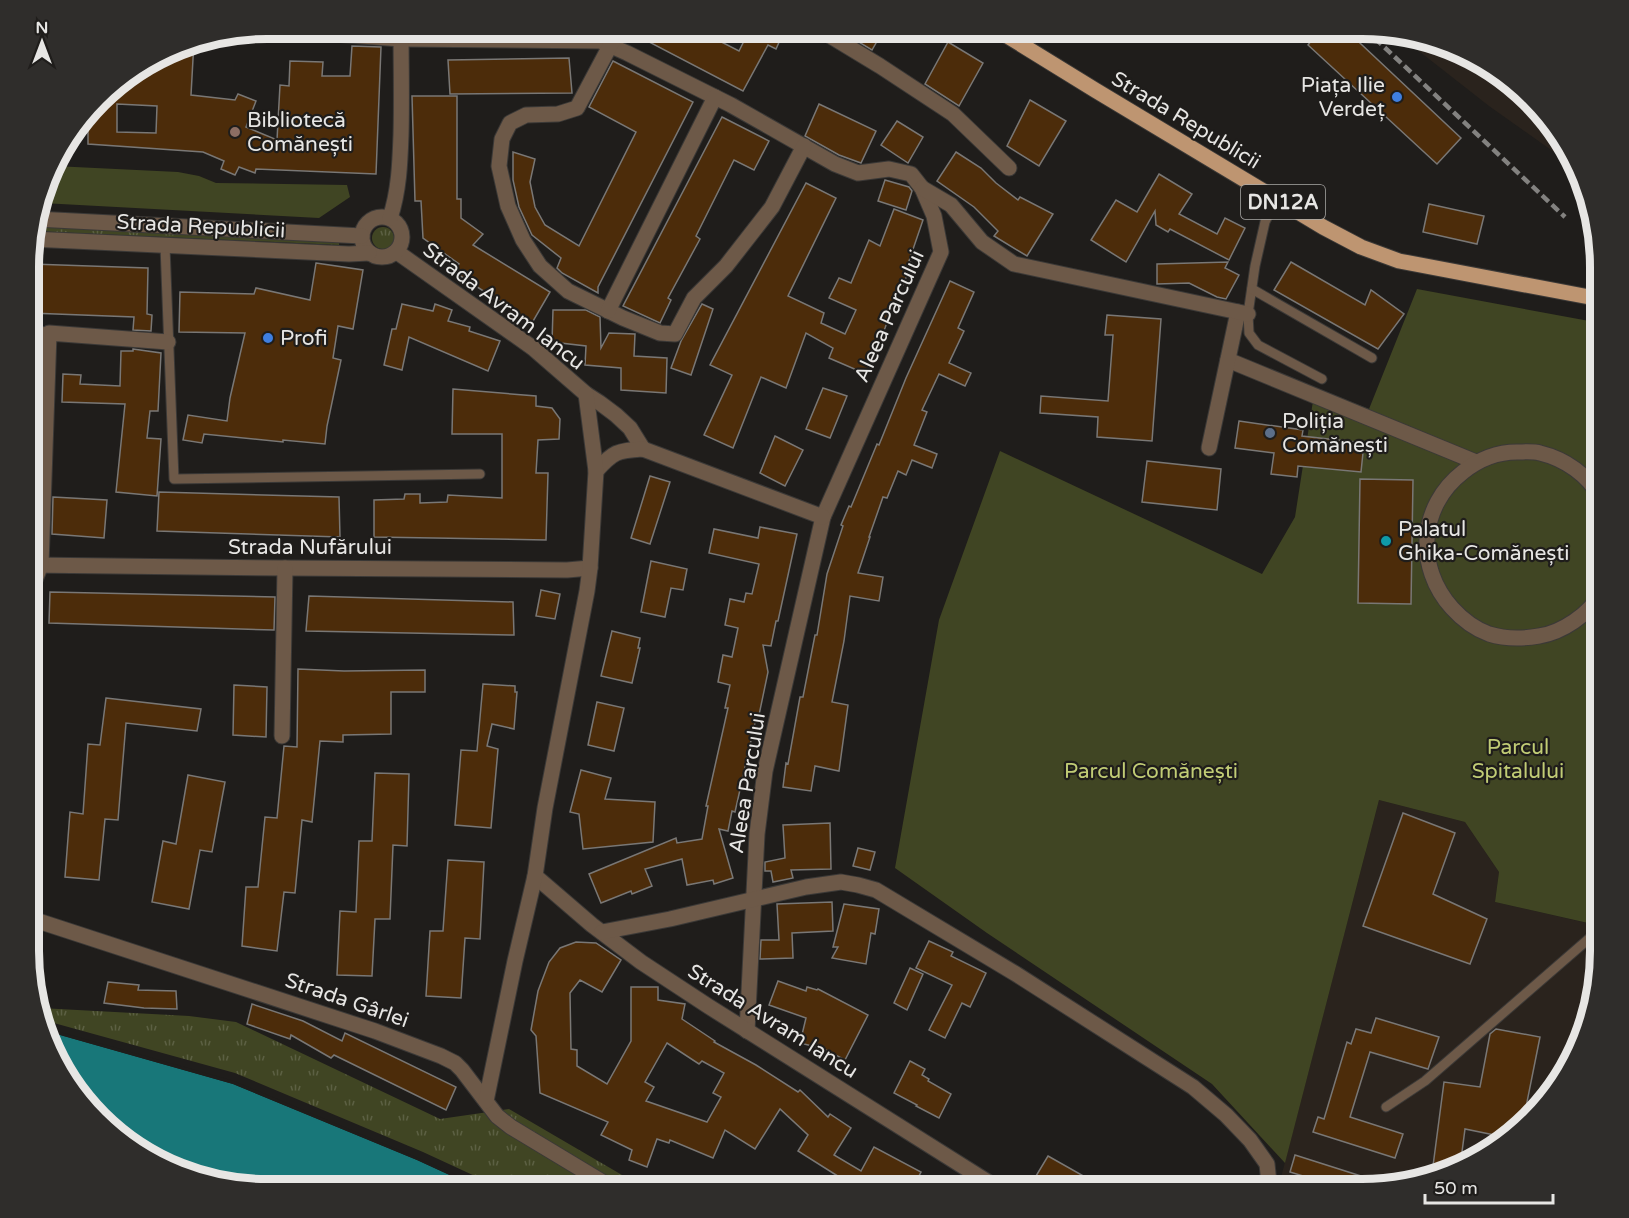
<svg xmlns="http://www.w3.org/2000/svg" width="1629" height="1218" font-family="'Varela Round',sans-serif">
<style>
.built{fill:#2a231d}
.grass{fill:url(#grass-tufts)}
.park{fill:#404523}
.water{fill:#187779}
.pier{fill:#1f1d1b}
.building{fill:#4c2c0a;stroke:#797775;stroke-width:1.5;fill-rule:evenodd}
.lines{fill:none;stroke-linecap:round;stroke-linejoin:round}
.service-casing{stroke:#3b3937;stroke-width:11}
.pedestrian-casing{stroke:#3b3937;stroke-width:17}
.minor-casing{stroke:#3b3937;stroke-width:17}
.tertiary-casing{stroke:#3b3937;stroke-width:17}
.primary-casing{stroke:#3b3937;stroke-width:17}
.service{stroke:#6d5948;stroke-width:9}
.pedestrian{stroke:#6d5948;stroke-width:15}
.minor{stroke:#6d5948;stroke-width:15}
.tertiary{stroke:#6d5948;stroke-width:15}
.primary{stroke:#be9571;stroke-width:15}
.rail{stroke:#838280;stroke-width:4.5;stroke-dasharray:9 4.5;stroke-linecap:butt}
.shop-dot{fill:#3f7fe0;stroke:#1f1d1b;stroke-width:2}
.education-dot{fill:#8d6e63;stroke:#1f1d1b;stroke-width:2}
.service-dot{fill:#5c6f8a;stroke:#1f1d1b;stroke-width:2}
.culture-dot{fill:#0f9aa8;stroke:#1f1d1b;stroke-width:2}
.labels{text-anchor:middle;stroke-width:4.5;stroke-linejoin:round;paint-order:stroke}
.shield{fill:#1f1d1b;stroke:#abaaa8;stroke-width:1.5}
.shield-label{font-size:20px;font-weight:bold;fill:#e7e6e4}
.poi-label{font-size:21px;fill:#e7e6e4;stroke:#1f1d1b;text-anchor:start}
.street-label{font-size:21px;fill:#e7e6e4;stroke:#1f1d1b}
.park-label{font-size:21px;fill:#c1cc75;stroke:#1f1d1b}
.rim{fill:none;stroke:#e7e6e4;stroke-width:8}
</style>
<defs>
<pattern id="grass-tufts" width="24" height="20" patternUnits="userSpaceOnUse" patternTransform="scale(1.5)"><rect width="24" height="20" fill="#404523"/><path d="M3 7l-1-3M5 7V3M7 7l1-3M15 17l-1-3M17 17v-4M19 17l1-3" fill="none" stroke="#5c6043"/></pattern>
</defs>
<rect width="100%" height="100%" fill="#1f1d1b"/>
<!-- built -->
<g class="built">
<polygon points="1385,31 1453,47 1519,87 1576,162 1578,169 1489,106 1406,41"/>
<polygon points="1379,800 1465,822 1499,872 1495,902 1587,923 1600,913 1600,967 1582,1043 1542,1108 1467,1165 1362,1189 1278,1189"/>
</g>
<!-- grass -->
<g class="grass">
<polygon points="34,225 339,240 339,245 32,231"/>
<circle cx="383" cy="238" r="11"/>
<polygon points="40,1008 189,1016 236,1022 440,1119 509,1109 646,1189 503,1189 423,1152 235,1073 43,1020"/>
</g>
<!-- park -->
<g class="park">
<polygon points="54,166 178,172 199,176 216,183 347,185 350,197 319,218 42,203"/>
<polygon points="1417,289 1600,323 1600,913 1588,923 1495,902 1499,872 1465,822 1379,800 1285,1163 1212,1084 987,933 895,868 939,620 1000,451 1262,574 1295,517 1315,388 1369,409"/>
</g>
<!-- water -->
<polygon class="water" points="46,1031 233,1084 417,1160 480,1189 252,1189 176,1171 110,1131 53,1057"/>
<!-- pier -->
<polygon class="pier" points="46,1028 234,1081 418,1158 482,1186 483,1189 480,1189 417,1160 233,1084 46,1031"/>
<!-- building -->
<g class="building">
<polygon points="629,29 696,29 739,51 750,29 785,29 776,49 768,45 743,91 628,31"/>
<polygon points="837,29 884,29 872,50"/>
<polygon points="1320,29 1345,29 1461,138 1437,164 1308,45"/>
<path d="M190,41H194L191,95L235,100L238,94L256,101L246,127L277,140L280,85L289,86L290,61L323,62L322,76H350L352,46L381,47L376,174L256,169L255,173L239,167L235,175L221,169L224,161L203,152L88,144V126H79L110,87ZM117,104L157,106L156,133L117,132Z"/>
<polygon points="948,42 983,63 959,106 925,84"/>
<polygon points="569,58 572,93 450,94 448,60"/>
<polygon points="613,61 693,102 598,287 598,293 562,273 557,268 561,258 532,235 519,207 513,180 513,152 535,159 530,182 535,207 545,225 579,246 636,132 589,107"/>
<polygon points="412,96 457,96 457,199 461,199 461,218 483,234 473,245 550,292 532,323 453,271 459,264 423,238 421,201 415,201"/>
<polygon points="1030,100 1066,121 1039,166 1007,146"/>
<polygon points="819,104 876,131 861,163 839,155 805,136"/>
<polygon points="722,117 769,141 754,170 734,160 696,236 700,239 668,298 671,300 660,323 623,306"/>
<polygon points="897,121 923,137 908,163 881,145"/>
<polygon points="956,152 981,168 996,183 1018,200 1020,197 1053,214 1027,256 994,236 998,231 974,207 937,181"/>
<polygon points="1159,174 1192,194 1179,214 1217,234 1225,218 1245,228 1229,260 1170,229 1168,232 1156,225 1155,211 1126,262 1091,240 1116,200 1137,212"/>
<polygon points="885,180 909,187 912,191 906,210 878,201"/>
<polygon points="806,183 836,198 788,296 824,313 821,323 845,334 856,310 829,298 839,278 851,283 869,240 880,246 894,209 923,220 909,261 912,263 903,285 901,284 885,328 866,374 829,358 833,348 806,333 786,388 761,377 733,448 704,435 732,375 710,365"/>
<polygon points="1429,204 1484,216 1477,244 1423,232"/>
<polygon points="1228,262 1225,268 1239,275 1226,299 1217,297 1189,283 1157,284 1157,264"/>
<polygon points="1291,262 1365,305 1371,290 1404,314 1378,349 1274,290"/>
<polygon points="316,263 363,270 353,329 338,326 333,358 341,360 327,426 325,444 283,440 283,442 204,434 202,443 183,440 188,415 227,421 230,398 245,333 179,332 180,292 254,294 256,288 310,300"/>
<polygon points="31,264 148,268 147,314 152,315 151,331 133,330 134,317 30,313"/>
<polygon points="950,281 974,292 958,328 964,331 949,363 971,373 965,386 939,374 922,410 927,412 914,445 937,454 932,468 912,460 906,475 898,471 887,498 883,497 869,537 870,537 858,573 883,577 879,601 850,596 844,641 832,702 848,705 839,771 815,766 811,791 783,787 786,763 788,764 800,697 803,697 815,635 817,635 827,574 843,526 841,525 849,506 851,507 877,444 879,445 906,378"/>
<polygon points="402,304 433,311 435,304 452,310 448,321 470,327 469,331 500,341 488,371 409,337 402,370 384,365 392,329 396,329"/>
<polygon points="702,304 713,309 691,375 671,368 681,341"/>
<polygon points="553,310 586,310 600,317 601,348 609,333 635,334 634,356 667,358 666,393 621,390 621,368 585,365 586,346 552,342"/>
<polygon points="1107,315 1161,319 1152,441 1097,437 1098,417 1040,413 1041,396 1108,401 1113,335 1105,335"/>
<polygon points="133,349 161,353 158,411 150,411 147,438 161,439 157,496 116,492 125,404 62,402 63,374 81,375 80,384 120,386 121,351 133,351"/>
<polygon points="823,388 847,396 830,438 806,429"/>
<polygon points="453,389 536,396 536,406 552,408 560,419 559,439 538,440 536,473 548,473 546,540 374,537 374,500 404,499 405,494 420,494 420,503 447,502 448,495 502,498 502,434 452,434"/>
<polygon points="1239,421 1303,430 1302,436 1364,443 1361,472 1298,466 1297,477 1271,474 1274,453 1235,448"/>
<polygon points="775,436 803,450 785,486 760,473"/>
<polygon points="1147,461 1221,469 1217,510 1142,502"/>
<polygon points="650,476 670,482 650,544 631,538"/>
<polygon points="1360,479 1413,480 1411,604 1358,603"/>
<polygon points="159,492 339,497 340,537 157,531"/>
<polygon points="53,497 107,500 104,538 52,534"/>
<polygon points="760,527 797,534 778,621 776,621 771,646 763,645 768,672 759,715 757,714 735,812 732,811 728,831 719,829 733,878 714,884 713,880 687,885 682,859 645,869 652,886 632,894 631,891 601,903 589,874 676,838 677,843 702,839 708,806 706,806 728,708 725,708 730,685 718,682 723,655 732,657 738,628 725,625 730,599 744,602 746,593 752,594 759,564 709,553 714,529 758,538"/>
<polygon points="651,561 687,569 683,590 671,588 665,617 641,612"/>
<polygon points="541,590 560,594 555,619 536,616"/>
<polygon points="50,592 275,597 274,630 49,623"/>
<polygon points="309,596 513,602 514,635 306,631"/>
<polygon points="612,631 640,638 638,648 640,648 632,683 601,676"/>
<polygon points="298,669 344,671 425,670 425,692 391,692 391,734 343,735 343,742 320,741 312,822 302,820 295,893 284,892 277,951 242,946 246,887 258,887 265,817 277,818 284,746 297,747"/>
<polygon points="483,684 515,686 515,692 517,692 514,729 492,724 487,746 498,749 491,828 455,825 461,750 477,751"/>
<polygon points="234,685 267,687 266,737 233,735"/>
<polygon points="106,698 201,709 197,731 126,723 118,820 105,819 99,880 65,877 70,812 83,814 88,744 100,745"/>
<polygon points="597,702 624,708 614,751 588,745"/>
<polygon points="581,770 611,778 605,799 655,802 653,842 583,849 579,814 570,812"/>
<polygon points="375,773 409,774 407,846 393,845 390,919 375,919 372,976 337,975 340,911 356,912 359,841 372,841"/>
<polygon points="188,775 225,782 212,852 200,850 189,909 152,902 163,841 176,844"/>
<polygon points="1403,813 1455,833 1433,894 1487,919 1470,964 1363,926"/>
<polygon points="830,823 831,869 791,870 793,878 773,882 771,871 765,871 765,862 785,858 783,825"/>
<polygon points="858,848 875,852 870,870 853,866"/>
<polygon points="448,860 484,862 480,939 465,938 461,998 426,996 430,931 443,931"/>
<polygon points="832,902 833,931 792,933 793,958 760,959 761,940 779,940 777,904"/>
<polygon points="844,904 879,909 875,934 871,933 866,964 832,958 838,947 833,947"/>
<polygon points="929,941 953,952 951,956 986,973 970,1007 962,1003 945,1038 929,1030 952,985 916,968"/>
<path d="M576,942L596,943L621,960L602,992L580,980L570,993L571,1049L577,1050V1066L607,1084L631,1041V987H658V1000L685,1004L682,1019L715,1041L714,1042L756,1065L798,1092L800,1090L828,1117L830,1114L851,1128L834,1155L861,1171L874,1147L921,1172L912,1189H862L844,1180L798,1151L808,1135L780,1109L755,1149L725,1130L713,1158L670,1140L669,1143L657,1139L647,1167L629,1160L632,1150L601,1135L608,1122L540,1093L536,1036L531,1030L538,991L549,962L560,948ZM667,1043L699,1064L702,1061L724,1073L713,1093L721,1097L707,1122L646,1101L654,1087L645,1082Z"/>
<polygon points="910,968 923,974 907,1010 894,1003"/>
<polygon points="778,981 806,991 807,987 817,990 818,989 868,1015 845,1060 824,1049 800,1043 806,1018 769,1005"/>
<polygon points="108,982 139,985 138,990 176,991 177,1009 144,1008 104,1003"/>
<polygon points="252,1004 303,1021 342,1041 345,1033 456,1087 446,1110 334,1055 331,1058 291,1035 290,1039 247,1024"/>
<polygon points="1376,1018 1439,1037 1428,1069 1370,1052 1350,1117 1403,1134 1395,1158 1313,1132 1318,1117 1324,1119 1347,1042 1351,1044 1356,1029 1371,1033"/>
<polygon points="1496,1029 1540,1037 1523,1122 1504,1137 1465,1129 1460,1167 1453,1168 1433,1166 1444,1082 1480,1087 1490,1034"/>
<polygon points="910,1061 925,1069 922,1075 929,1079 928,1081 951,1094 939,1118 916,1106 917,1105 894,1093"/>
<polygon points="1295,1155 1386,1184 1362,1190 1345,1189 1290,1172"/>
<polygon points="1048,1156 1087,1178 1080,1189 1048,1189 1033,1181"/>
</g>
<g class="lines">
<!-- service casing -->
<g class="service-casing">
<g id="service">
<polyline points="1277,198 1265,222 1255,266 1248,314 1249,333 1258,345 1322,379"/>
<polyline points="165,246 174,479 480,474"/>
<polyline points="1252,289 1372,358"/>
<polyline points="30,329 49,333"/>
<polyline points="1386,1107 1425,1081 1600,929"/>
</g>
</g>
<!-- pedestrian casing -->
<g class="pedestrian-casing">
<g id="pedestrian">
<polyline points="1228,360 1476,462"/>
<polyline points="1209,448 1238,312"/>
<path d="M1600,594C1590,614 1561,633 1539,636C1522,639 1505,639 1489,634C1475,629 1462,619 1452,608C1415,567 1419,506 1463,472C1478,460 1497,452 1517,452C1524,452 1533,451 1540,453C1565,459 1588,475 1600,497"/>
</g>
</g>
<!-- minor casing -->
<g class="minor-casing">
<g id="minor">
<polyline points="268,29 401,39 600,41 627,53 731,105 835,164 858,173 889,169 911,174 922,188 934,216 941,252 823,517 765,771 757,834 747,1031"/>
<polyline points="619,29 577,108 558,114 526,115 510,123 502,139 499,166 508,206 523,240 540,266 568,291 623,318 660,333 675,334 694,298 726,266 772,207 804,146"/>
<polyline points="819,29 880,66 953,114 1009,168"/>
<polyline points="922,188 951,205 982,242 1014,264 1248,314"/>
<polyline points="397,252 533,348 586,394 600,403 616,415 630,428 643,449"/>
<polyline points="608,311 715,97"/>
<path d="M596,471C614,451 617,451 643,449L823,517"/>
<polyline points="30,565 285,568 567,570 590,568"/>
<polyline points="30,592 41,565 49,333 168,342"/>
<polyline points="282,736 285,568"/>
<polyline points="535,876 592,925 641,962 708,1006 999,1189"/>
<polyline points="29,918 375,1031 441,1056 455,1063 462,1070 497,1116 511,1127 614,1189"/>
<polyline points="602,932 670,919 806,887 841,882 858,885 876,890 1016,974 1193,1087 1226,1115 1250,1140 1267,1164 1269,1183 1266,1189"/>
<polyline points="486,1101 515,961 535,876 545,808 587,591 590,568 596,471 586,394"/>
</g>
</g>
<!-- tertiary casing -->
<g class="tertiary-casing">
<g id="tertiary">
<circle cx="382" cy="237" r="20"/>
<path d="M390,218C399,191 400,163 401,135C402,100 401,64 401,29"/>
<polyline points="36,219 362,236"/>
<polyline points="31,239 349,254 369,253"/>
</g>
</g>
<!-- primary casing -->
<g class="primary-casing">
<polyline id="primary" points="996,29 1095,90 1323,227 1361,247 1399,261 1600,299"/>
</g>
<!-- service -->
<use href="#service" class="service"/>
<!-- pedestrian -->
<use href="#pedestrian" class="pedestrian"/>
<!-- minor -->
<use href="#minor" class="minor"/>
<!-- tertiary -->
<use href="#tertiary" class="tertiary"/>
<!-- primary -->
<use href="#primary" class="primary"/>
<!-- rail -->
<g class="rail">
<polyline points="1365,29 1565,217"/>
<polyline points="1439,43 1534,107"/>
</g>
</g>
<!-- markers -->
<g class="shop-dot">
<circle cx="1397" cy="97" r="6"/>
<circle cx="268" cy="338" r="6"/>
</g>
<circle class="education-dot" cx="235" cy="132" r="6"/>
<circle class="service-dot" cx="1270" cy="433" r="6"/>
<circle class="culture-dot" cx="1386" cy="541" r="6"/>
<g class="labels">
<!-- shield labels -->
<rect class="shield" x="1241" y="185" width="84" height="34" rx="4.5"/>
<g class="shield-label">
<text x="1283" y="209">DN12A</text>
</g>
<!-- poi labels -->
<g class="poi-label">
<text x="1385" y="92" text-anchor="end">Piața Ilie<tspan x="1385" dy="24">Verdeț</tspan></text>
<text x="247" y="127">Bibliotecă<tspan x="247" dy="24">Comănești</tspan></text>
<text x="280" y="345">Profi</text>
<text x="1282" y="428">Poliția<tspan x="1282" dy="24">Comănești</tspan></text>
<text x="1398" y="536">Palatul<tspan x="1398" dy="24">Ghika-Comănești</tspan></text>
</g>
<!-- street labels -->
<g class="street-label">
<text transform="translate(1186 120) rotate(31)" y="7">Strada Republicii</text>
<text transform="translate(201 226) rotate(3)" y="7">Strada Republicii</text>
<text transform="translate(504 306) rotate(37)" y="7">Strada Avram Iancu</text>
<text transform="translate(889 316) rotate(-66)" y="7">Aleea Parcului</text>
<text x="310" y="554">Strada Nufărului</text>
<text transform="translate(747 783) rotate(-81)" y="7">Aleea Parcului</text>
<text transform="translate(347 1000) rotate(19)" y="7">Strada Gârlei</text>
<text transform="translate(773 1021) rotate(32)" y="7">Strada Avram Iancu</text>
</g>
<!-- park labels -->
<g class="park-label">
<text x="1518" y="754">Parcul<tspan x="1518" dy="24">Spitalului</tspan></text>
<text x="1151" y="778">Parcul Comănești</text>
</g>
</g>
<!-- crop -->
<path d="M0 0H1629V1218H0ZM267 39H1362A228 228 0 0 1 1590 267V951A228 228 0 0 1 1362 1179H267A228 228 0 0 1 39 951V267A228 228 0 0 1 267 39Z" fill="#2f2d2b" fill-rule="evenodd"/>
<path class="rim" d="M267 39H1362A228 228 0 0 1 1590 267V951A228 228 0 0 1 1362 1179H267A228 228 0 0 1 39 951V267A228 228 0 0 1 267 39Z"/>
<!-- north arrow -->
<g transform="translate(42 42)" stroke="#1f1d1b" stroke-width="4.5" paint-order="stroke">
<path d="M0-4.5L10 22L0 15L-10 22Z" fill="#e7e6e4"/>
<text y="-9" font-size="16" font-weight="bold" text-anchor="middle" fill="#e7e6e4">N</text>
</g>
<!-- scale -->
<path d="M1425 1194v9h128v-9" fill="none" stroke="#e7e6e4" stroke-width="3"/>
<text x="1434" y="1194" font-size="18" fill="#e7e6e4" stroke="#1f1d1b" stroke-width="4.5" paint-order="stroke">50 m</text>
</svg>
